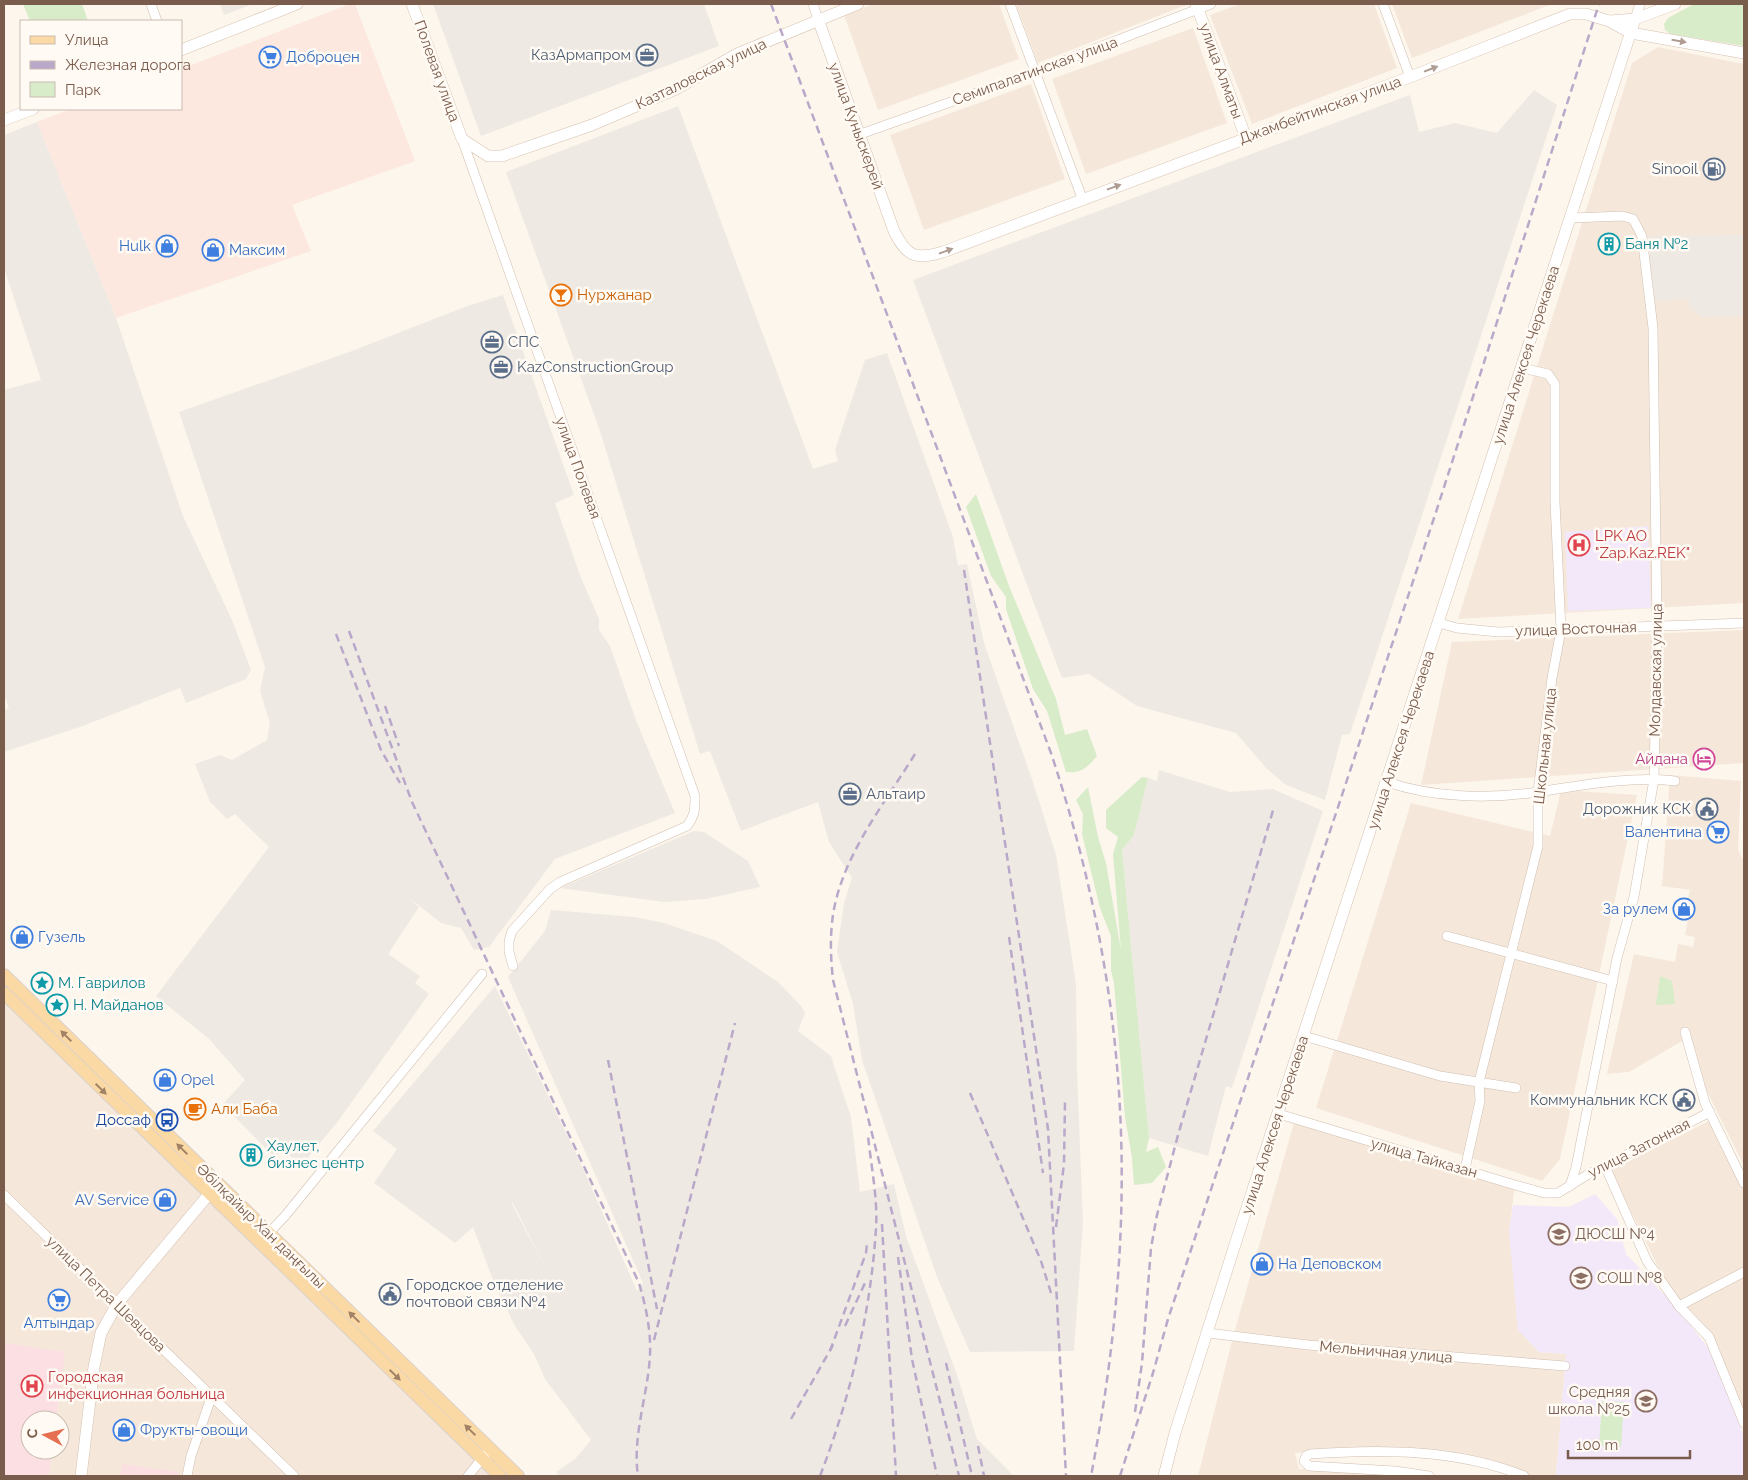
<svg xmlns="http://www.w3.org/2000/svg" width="1748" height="1480" font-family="Raleway,sans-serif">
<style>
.residential{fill:#f5e8da;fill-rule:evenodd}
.commercial{fill:#fde8e0}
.industrial{fill:#efe9e4;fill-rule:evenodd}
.education{fill:#f3e8fa}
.medical{fill:#fbdfe3}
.green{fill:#d8ecc9}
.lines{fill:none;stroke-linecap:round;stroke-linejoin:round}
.street-casing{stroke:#d1beb0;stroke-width:10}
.secondary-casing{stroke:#d6c0b0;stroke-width:12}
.primary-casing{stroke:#dad1cd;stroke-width:14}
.street{stroke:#fff;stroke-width:9}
.secondary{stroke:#fff;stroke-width:11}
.primary{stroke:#fbd9a5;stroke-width:12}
.rail{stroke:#b9a8c9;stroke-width:2.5;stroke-dasharray:8 5;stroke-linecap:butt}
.oneway{fill:#af9d94}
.oneway2{fill:#a18267}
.labels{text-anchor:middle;stroke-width:5;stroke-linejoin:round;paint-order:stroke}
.service-label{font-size:15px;fill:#4e5e75;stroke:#fffaf3;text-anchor:end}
.shop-label{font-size:15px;fill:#366cbe;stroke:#fffaf3;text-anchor:start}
.street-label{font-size:15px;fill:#7a5c4d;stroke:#fffaf3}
.culture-label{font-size:15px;fill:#0d838f;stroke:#fffaf3;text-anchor:start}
.food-label{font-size:15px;fill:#c56008;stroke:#fffaf3;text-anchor:start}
.health-label{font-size:15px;fill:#be3a42;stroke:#fffaf3;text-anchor:start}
.hotel-label{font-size:15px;fill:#b23c85;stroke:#fffaf3;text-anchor:end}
.transit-label{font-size:15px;fill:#164399;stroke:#fffaf3;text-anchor:end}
.education-label{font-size:15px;fill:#785e54;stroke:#fffaf3;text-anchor:start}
</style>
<rect width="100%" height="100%" fill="#fdf6ec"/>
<!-- residential -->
<g class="residential">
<polygon points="874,4 999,4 1019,59 878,110 844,15"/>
<polygon points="1016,4 1185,4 1186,5 1038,63"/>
<polygon points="1240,4 1374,4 1397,68 1252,124 1210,15"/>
<polygon points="1392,4 1552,4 1412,58"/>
<polygon points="1193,28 1227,123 1086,174 1052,79"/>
<polygon points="1658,47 1744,64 1744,603 1458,619 1632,63"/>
<polygon points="1031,84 1065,179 924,230 890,135"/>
<polygon points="1744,630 1744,763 1421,785 1452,642"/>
<polygon points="1670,775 1741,781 1738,849 1744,862 1744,1166 1682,1041 1629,1072 1607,1074 1634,954 1675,962 1678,944 1693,947 1695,937 1685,935 1692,900 1688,899 1690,890 1662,886"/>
<polygon points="1561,790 1637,795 1560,1159 1542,1181 1316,1108 1411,803 1550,836"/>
<path d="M4,993L500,1476H4ZM30,1420H60V1450H30Z"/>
<polygon points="1295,1119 1515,1185 1509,1232 1539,1352 1566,1354 1556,1476 1529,1476 1491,1460 1387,1450 1351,1449 1295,1453 1299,1469 1420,1476 1198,1476 1233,1337"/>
<polygon points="1713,1119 1744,1185 1744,1413 1709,1337 1674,1300 1611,1170"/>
</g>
<!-- commercial -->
<polygon class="commercial" points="350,4 355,4 415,161 292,205 311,251 116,318 37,122 71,109 181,109 181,69"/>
<!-- industrial -->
<g class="industrial">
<polygon points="220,4 253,4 224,15"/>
<polygon points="433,4 704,4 719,46 481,136"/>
<polygon points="1534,90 1557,105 1350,734 1342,735 1325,800 1286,785 1267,769 1236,733 1137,706 1089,674 1062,678 913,280 1410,95 1419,132 1455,123 1497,133"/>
<polygon points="678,106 813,469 838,461 835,450 865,360 887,353 953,537 958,565 967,564 984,643 1033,782 1056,855 1076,984 1077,1070 1083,1223 1074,1351 970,1352 937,1277 862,1060 853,1004 837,952 844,903 852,878 829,842 818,802 741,831 710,751 700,754 599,428 506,172"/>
<polygon points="37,122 116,318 183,516 232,620 251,670 246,679 186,703 180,688 80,727 4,752 4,710 9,708 4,695 4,390 41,380 4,268 4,135"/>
<polygon points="1744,235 1744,316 1702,317 1689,308 1689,299 1652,301 1649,236"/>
<polygon points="503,295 574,495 555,503 580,575 599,619 599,630 610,646 637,723 675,813 555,859 489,947 474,950 461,928 441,923 407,896 419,907 388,954 420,976 415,983 429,994 339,1120 301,1166 283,1149 275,1158 225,1107 223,1104 245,1080 209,1039 156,996 269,847 235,814 227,819 210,802 195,764 220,755 232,760 267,740 270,723 260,691 265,667 179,412 352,351 467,306"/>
<polygon points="1159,770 1230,792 1273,789 1323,811 1232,1088 1226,1086 1208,1156 1149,1138 1122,850 1134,835 1148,778 1157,781"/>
<polygon points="694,831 704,832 748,861 760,887 706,899 664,902 560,888"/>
<path d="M551,910L634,917L664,923L717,941L778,982L801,1006L805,1013L798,1031L831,1056L851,1117L860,1192L894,1184L906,1236L957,1375L977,1439L1014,1476H560L556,1472L575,1459L591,1440L545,1379L534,1354L515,1326L495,1285L473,1227L455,1243L374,1183L397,1149L373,1131L495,986L581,1164L637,1291L643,1283L508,977L545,931ZM513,1203L547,1271L512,1204Z"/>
</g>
<!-- education -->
<g class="education">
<polygon points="1648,526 1651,608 1568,611 1565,532"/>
<polygon points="1595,1194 1617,1219 1626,1254 1682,1314 1708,1348 1744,1436 1744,1476 1556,1476 1566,1354 1539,1352 1518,1330 1509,1232 1513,1205 1569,1207"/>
</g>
<!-- medical -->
<g class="medical">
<polygon points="4,1343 65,1352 56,1420 30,1420 30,1450 52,1450 49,1476 4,1476"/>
<polygon points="122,1464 179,1472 179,1476 121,1476"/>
</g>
<!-- green -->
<g class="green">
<polygon points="23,4 82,4 88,21 30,21"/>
<polygon points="1694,4 1744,4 1744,46 1671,34 1665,30 1664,24 1668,18"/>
<path d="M976,494L1009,586L1056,699L1065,735L1087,729L1097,756C1088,767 1081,774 1066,772L1047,711L1033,689L1006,609V597L991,576L966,507Z"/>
<polygon points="1142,777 1148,778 1134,835 1122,850 1149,1138 1146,1152 1158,1147 1166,1167 1152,1183 1134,1185 1132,1158 1125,1117 1114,983 1111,971 1111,936 1100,908 1082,834 1083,814 1076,800 1088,787 1098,837 1106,863 1121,950 1113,854 1118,837 1106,828 1106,810"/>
<polygon points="1660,976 1672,981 1675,1004 1656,1005"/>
<polygon points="1602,1401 1624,1402 1621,1447 1599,1446"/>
</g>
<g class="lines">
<!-- street casing -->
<g class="street-casing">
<g id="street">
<polyline points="151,4 157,21"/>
<polyline points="813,4 818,19"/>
<polyline points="1010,4 1082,198"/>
<polyline points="1383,4 1410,77"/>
<polyline points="1635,19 1640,4"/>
<polyline points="858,135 1035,72 1211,4"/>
<path d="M462,139L695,796C695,809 695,816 687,826L560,882L550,889L512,931L509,941V952L513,966"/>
<polyline points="1439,623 1457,628 1498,632 1744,623"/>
<path d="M1387,782C1433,798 1490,799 1538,792C1583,785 1629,776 1675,781"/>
<polyline points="1447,936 1613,981"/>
<polyline points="1685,1032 1705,1103 1744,1183"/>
<polyline points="1304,1036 1440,1076 1516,1088"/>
<polyline points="1279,1114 1515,1185 1544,1193 1558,1193 1587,1175 1710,1112"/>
<polyline points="1605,1166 1647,1261 1679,1306 1709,1337 1744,1423"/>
<polyline points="1465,1169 1480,1101 1479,1082 1538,846 1538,792 1552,678 1561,630 1555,502 1555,384 1548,374 1522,368"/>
<polyline points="1570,1186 1576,1167 1617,958 1634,897 1654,779 1657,626 1653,328 1642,236 1633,219 1622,216 1572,218"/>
<polyline points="4,1195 294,1476"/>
<polyline points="265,1237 285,1216 482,974"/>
<polyline points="1679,1306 1744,1272"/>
<polyline points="1208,1333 1308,1345 1565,1366"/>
<polyline points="187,1476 191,1456 212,1395"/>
<polyline points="468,1476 485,1455"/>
<path d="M1429,1476L1395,1471L1309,1466L1304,1461L1306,1456L1310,1454C1380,1449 1458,1449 1524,1476"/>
</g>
</g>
<!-- secondary casing -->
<g class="secondary-casing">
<g id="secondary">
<polyline points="412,4 462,139 488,156 502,156 592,125 676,89 737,54 858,4"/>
<polyline points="1196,4 1246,138"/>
<path d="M818,19L894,231C907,257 915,260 943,252L1410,77L1570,14H1586L1609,21L1631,33L1744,53"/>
<polyline points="1610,21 1635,19 1675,4"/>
<polyline points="181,50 297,4"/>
<polyline points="4,120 33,109"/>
<polyline points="81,1476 94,1367 101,1333 117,1304 215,1187"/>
<polyline points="1164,1476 1175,1433 1239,1232 1635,19"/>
</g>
</g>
<!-- primary casing -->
<g class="primary-casing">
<g id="primary">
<polyline points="4,975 518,1476"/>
<polyline points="4,993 500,1476"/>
</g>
</g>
<!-- street -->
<use href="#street" class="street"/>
<!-- secondary -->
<use href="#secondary" class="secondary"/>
<!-- primary -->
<use href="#primary" class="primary"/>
<!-- rail -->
<g class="rail">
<path d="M771,4L1051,753C1133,1001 1140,1221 1091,1476"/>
<polyline points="964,570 1048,1129 1066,1476"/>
<path d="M349,631L412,802L639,1283C646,1307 651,1330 650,1355C648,1395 632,1436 638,1476"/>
<polyline points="336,634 381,750 400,783"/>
<polyline points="385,706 399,746"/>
<path d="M915,754C883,806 838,861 832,923C830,942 831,961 833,980L959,1476"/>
<polyline points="1009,937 1043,1173"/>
<polyline points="608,1060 657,1309"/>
<polyline points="970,1093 1041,1261 1051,1293"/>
<polyline points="882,1224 896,1476"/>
<polyline points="1056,1227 1064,1164 1065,1102"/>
<polyline points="898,1257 912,1359 937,1476"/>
<polyline points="845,1326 865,1283"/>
<polyline points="654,1340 735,1023"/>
<polyline points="830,1351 866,1253 867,1243"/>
<polyline points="946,1363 972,1476"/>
<polyline points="1135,1412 1142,1363 1151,1248 1157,1215 1178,1135 1274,807"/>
<polyline points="791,1419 833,1345"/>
<polyline points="978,1446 984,1476"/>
<path d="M820,1476C850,1398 871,1312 876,1228C878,1200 871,1165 868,1136"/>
<polyline points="1120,1476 1153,1373 1168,1319 1437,509 1599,4"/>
</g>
</g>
<!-- one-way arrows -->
<defs><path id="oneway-solid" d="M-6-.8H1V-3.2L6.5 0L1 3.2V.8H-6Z" transform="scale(1.25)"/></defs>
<g class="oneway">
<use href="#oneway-solid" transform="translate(1679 41) rotate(10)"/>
<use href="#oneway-solid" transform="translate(1431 69) rotate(-21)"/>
<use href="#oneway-solid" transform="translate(1114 187) rotate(-20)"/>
<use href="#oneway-solid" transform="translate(946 251) rotate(-20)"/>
</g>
<g class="oneway2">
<use href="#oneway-solid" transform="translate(66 1036) rotate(-135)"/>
<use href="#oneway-solid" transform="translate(101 1089) rotate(44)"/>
<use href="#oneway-solid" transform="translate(182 1149) rotate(-136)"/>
<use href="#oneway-solid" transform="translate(354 1317) rotate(-136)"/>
<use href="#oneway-solid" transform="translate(395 1375) rotate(44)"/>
<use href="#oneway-solid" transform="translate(470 1430) rotate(-136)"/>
</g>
<!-- icons -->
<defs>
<g id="office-ring" transform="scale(1.125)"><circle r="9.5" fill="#fffaf3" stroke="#5c6f8a" stroke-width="1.5"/><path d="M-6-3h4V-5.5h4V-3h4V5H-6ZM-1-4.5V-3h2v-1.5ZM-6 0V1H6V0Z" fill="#5c6f8a"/></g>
<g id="supermarket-ring" transform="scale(1.125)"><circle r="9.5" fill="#fffaf3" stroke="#3f7fe0" stroke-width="1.5"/><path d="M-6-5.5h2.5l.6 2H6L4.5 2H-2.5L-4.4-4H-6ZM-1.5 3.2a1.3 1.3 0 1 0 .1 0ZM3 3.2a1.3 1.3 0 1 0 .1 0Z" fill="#3f7fe0"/></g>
<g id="fuel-ring" transform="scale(1.125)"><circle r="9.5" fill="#fffaf3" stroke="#5c6f8a" stroke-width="1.5"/><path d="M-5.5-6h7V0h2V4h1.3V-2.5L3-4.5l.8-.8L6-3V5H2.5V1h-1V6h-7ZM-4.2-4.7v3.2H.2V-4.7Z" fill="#5c6f8a"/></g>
<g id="building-ring" transform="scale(1.125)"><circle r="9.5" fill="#fffaf3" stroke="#0f9aa8" stroke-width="1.5"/><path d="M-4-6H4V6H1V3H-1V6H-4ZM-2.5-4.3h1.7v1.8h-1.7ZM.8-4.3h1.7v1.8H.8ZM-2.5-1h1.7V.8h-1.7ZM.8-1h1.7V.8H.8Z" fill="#0f9aa8"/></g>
<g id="shop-ring" transform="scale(1.125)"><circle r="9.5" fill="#fffaf3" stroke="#3f7fe0" stroke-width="1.5"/><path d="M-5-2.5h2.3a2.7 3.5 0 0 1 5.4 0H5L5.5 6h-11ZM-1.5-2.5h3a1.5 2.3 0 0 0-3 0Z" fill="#3f7fe0"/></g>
<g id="bar-ring" transform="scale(1.125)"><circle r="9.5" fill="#fffaf3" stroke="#e8710a" stroke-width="1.5"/><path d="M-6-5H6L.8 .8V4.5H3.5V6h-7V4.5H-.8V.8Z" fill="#e8710a"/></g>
<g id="hospital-ring" transform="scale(1.125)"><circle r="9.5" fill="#fffaf3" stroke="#e0444e" stroke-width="1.5"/><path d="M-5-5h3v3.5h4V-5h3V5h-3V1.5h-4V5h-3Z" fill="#e0444e"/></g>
<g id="hotel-ring" transform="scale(1.125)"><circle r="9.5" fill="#fffaf3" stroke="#d1479c" stroke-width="1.5"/><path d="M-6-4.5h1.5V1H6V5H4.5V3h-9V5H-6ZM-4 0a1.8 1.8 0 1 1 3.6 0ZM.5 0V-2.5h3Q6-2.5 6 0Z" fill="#d1479c"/></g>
<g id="civic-ring" transform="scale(1.125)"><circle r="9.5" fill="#fffaf3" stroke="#5c6f8a" stroke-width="1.5"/><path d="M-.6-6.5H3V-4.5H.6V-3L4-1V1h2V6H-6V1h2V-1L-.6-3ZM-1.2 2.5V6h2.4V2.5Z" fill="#5c6f8a"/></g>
<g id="sight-ring" transform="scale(1.125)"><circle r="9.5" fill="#fffaf3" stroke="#0f9aa8" stroke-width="1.5"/><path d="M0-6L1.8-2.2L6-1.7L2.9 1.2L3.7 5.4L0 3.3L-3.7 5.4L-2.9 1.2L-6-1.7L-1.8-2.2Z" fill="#0f9aa8"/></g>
<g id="cafe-ring" transform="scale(1.125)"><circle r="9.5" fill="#fffaf3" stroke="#e8710a" stroke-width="1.5"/><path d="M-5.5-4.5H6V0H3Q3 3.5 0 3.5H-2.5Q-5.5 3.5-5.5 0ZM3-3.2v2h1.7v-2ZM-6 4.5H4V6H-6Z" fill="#e8710a"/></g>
<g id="bus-ring" transform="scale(1.125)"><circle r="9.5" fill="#fffaf3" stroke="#1a4fb4" stroke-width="1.5"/><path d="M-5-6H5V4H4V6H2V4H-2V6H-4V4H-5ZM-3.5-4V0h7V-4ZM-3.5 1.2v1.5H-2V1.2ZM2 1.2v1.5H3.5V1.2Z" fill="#1a4fb4"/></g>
<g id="school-ring" transform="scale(1.125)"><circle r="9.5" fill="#fffaf3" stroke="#8d6e63" stroke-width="1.5"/><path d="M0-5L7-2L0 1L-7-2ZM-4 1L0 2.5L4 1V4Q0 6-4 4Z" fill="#8d6e63"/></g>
</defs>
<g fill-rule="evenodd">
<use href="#office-ring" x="647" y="55"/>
<use href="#supermarket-ring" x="270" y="57"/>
<use href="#fuel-ring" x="1714" y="169"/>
<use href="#building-ring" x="1609" y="244"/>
<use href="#shop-ring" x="167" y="246"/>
<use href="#shop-ring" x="213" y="250"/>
<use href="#bar-ring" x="561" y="295"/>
<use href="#office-ring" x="492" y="342"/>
<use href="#office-ring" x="501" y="367"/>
<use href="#hospital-ring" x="1579" y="545"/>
<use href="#hotel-ring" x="1704" y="759"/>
<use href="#office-ring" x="850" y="794"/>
<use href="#civic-ring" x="1707" y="809"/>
<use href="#supermarket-ring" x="1718" y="832"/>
<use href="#shop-ring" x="1684" y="909"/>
<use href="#shop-ring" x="22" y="937"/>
<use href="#sight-ring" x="42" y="983"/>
<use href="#sight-ring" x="57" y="1005"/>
<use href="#shop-ring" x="165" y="1080"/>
<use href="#civic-ring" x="1684" y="1100"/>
<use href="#cafe-ring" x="195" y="1109"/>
<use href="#bus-ring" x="167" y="1120"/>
<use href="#building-ring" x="251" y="1155"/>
<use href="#shop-ring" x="165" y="1200"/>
<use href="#school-ring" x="1559" y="1234"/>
<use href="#shop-ring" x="1262" y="1264"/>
<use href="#school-ring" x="1581" y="1278"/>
<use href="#civic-ring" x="390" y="1294"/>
<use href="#supermarket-ring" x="59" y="1300"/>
<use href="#hospital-ring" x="32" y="1386"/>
<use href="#school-ring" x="1646" y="1401"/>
<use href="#shop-ring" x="124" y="1430"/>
</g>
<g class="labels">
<!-- service labels -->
<g class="service-label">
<text x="631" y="60">КазАрмапром</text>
<text x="1698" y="174">Sinooil</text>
<text x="508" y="347" text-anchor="start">СПС</text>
<text x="517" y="372" text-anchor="start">KazConstructionGroup</text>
<text x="866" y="799" text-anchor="start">Альтаир</text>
<text x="1691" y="814">Дорожник КСК</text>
<text x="1668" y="1105">Коммунальник КСК</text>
<text x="406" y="1290" text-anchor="start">Городское отделение<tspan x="406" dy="17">почтовой связи №4</tspan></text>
</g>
<!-- shop labels -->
<g class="shop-label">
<text x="286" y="62">Доброцен</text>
<text x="151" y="251" text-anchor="end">Hulk</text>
<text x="229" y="255">Максим</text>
<text x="1702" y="837" text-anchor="end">Валентина</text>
<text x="1668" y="914" text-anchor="end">За рулем</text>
<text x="38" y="942">Гузель</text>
<text x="181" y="1085">Opel</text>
<text x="149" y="1205" text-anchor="end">AV Service</text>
<text x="1278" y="1269">На Деповском</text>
<text x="59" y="1328" text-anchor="middle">Алтындар</text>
<text x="140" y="1435">Фрукты-овощи</text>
</g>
<!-- street labels -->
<g class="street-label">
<text transform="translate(437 71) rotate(70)" y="5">Полевая улица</text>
<text transform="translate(1035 71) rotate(-20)" y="5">Семипалатинская улица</text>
<text transform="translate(1221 71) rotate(70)" y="5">улица Алматы</text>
<text transform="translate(701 74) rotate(-26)" y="5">Казталовская улица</text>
<text transform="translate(1320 110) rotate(-20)" y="5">Джамбейтинская улица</text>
<text transform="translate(856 126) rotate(70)" y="5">улица Куныскерей</text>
<text transform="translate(1526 355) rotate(-72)" y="5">улица Алексея Черекаева</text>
<text transform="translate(578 468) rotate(70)" y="5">улица Полевая</text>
<text transform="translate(1576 629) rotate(-2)" y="5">улица Восточная</text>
<text transform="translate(1656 670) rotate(-89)" y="5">Молдавская улица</text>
<text transform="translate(1401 740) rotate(-72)" y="5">улица Алексея Черекаева</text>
<text transform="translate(1545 746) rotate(-84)" y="5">Школьная улица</text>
<text transform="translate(1275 1125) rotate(-72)" y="5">улица Алексея Черекаева</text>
<text transform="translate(1639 1148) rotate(-27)" y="5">улица Затонная</text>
<text transform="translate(1424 1158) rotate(16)" y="5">улица Тайказан</text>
<text transform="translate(261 1226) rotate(44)" y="5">Әбілқайыр Хан даңғылы</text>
<text transform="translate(106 1294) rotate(44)" y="5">улица Петра Шевцова</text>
<text transform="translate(1386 1352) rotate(5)" y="5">Мельничная улица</text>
</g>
<!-- culture labels -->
<g class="culture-label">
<text x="1625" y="249">Баня №2</text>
<text x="58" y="988">М. Гаврилов</text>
<text x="73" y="1010">Н. Майданов</text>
<text x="267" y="1151">Хаулет,<tspan x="267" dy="17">бизнес центр</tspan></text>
</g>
<!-- food labels -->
<g class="food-label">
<text x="577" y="300">Нуржанар</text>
<text x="211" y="1114">Али Баба</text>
</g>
<!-- health labels -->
<g class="health-label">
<text x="1595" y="541">LPK AO<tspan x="1595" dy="17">"Zap.Kaz.REK"</tspan></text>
<text x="48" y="1382">Городская<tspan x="48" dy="17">инфекционная больница</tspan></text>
</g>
<!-- hotel labels -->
<g class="hotel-label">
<text x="1688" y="764">Айдана</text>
</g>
<!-- transit labels -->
<g class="transit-label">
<text x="151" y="1125">Доссаф</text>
</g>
<!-- education labels -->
<g class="education-label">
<text x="1575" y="1239">ДЮСШ №4</text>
<text x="1597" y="1283">СОШ №8</text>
<text x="1630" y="1397" text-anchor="end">Средняя<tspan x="1630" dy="17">школа №25</tspan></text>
</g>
</g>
<!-- border -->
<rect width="1748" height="1480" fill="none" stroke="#7a5c4d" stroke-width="10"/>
<!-- legend -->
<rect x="20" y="20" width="162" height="90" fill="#fffaf3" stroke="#cabbb1"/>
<rect x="30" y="36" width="25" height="8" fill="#fbd9a5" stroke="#cabbb1"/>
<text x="65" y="45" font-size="15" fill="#7a5c4d">Улица</text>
<rect x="30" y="61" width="25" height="8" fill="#b9a8c9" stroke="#cabbb1"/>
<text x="65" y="70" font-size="15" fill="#7a5c4d">Железная дорога</text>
<rect x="30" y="82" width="25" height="15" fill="#d8ecc9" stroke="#cabbb1"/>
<text x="65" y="95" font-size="15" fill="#7a5c4d">Парк</text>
<!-- north arrow -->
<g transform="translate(45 1435) rotate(277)"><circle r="24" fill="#fffaf3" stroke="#cabbb1"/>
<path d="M0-4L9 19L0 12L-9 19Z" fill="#e76f51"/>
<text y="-8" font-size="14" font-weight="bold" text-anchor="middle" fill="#7a5c4d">С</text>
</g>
<!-- scale -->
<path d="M1568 1450v8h122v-8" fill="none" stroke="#7a5c4d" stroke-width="2.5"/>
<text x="1576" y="1450" font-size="15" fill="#7a5c4d" stroke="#fffaf3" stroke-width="4" paint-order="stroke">100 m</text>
</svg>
